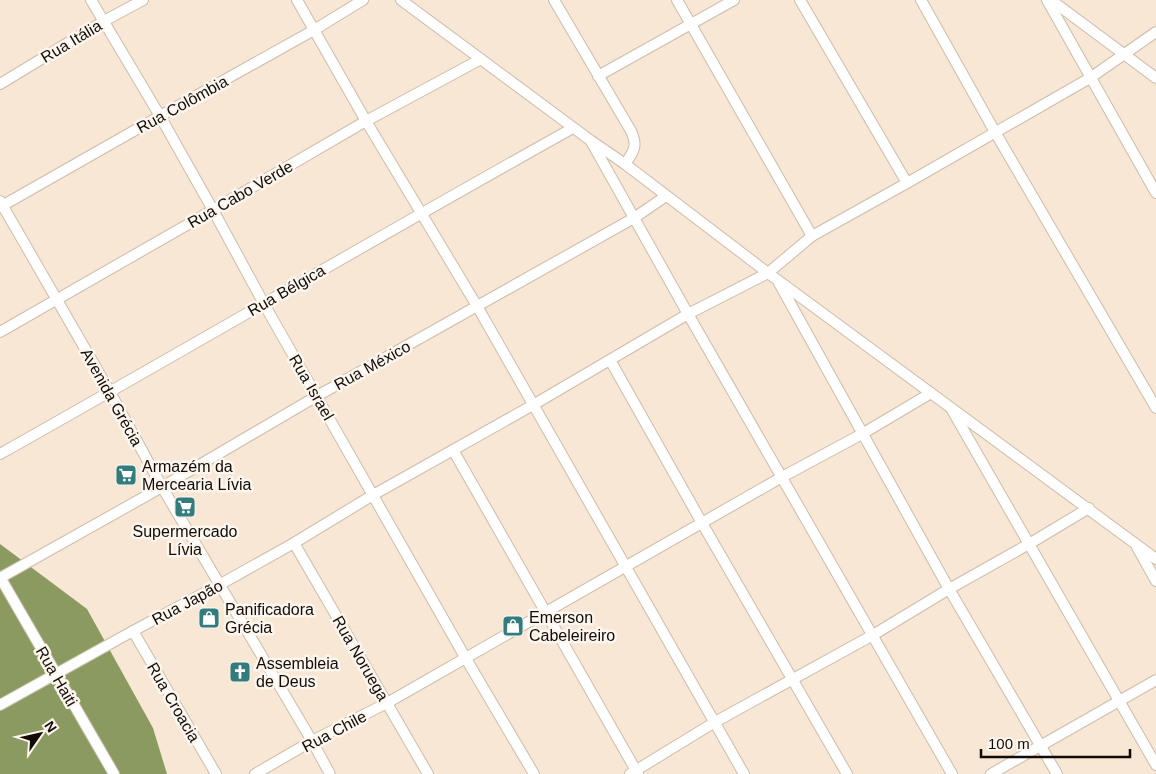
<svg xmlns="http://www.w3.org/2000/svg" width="1156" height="774" font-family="Helvetica,sans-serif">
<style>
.water{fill:#8b9a61}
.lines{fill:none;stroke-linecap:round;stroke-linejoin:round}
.street-casing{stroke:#ccbcaa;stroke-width:12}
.street{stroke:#fff;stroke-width:10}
.labels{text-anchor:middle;stroke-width:5;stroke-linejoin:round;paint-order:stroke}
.street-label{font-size:16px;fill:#120c06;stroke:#fdf6ef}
.poi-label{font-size:16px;fill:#120c06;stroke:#fdf6ef;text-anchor:start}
</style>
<rect width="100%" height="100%" fill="#f8e7d4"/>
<!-- water -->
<polygon class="water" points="0,544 87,609 153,728 167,774 0,774"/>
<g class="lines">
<!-- street casing -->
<g class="street-casing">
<g id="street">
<polyline points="91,0 160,116 213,210 264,304 465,657 534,774"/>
<polyline points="297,0 366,121 477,306 744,774"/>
<polyline points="401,0 590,140 625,164 768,273 1156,559"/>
<path d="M554,0L631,131C638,146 634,151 625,164"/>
<polyline points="677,0 812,236"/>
<polyline points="800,0 907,183"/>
<polyline points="921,0 995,132 1156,408"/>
<polyline points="1047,0 1156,193"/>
<polyline points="1051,0 1156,78"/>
<polyline points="598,76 734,0"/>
<polyline points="0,84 104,21 143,0"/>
<polyline points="592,143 688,314 952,774"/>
<polyline points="0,201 110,392 162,487 312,741 330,774"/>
<polyline points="0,207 160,116 314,30 363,0"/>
<polyline points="779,283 949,589 1057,774"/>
<polyline points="0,332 213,210 366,121 481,59"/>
<polyline points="610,360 702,523 847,774"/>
<polyline points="952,410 1156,765"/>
<polyline points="453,450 638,774"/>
<path d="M0,454C192,346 381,235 573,128"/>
<polyline points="294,543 428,774"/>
<polyline points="1137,547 1156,581"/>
<polyline points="0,577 114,774"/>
<polyline points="0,578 162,487 317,396 634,218 666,196"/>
<polyline points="133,631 216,774"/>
<polyline points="0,705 133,631 219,585 294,543 373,495 533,405 688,314 768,273 812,236 907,183 1090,78 1156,32"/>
<polyline points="255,774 312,741 387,703 782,477 862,434 931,393"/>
<polyline points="630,774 715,722 873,635 949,589 1029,544 1089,508"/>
<polyline points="991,774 1156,680"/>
</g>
</g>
<!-- street -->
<use href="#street" class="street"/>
</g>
<!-- icons -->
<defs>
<g id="supermarket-square" transform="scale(1.125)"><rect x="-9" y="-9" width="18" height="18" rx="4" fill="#337c7e" stroke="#fdf6ef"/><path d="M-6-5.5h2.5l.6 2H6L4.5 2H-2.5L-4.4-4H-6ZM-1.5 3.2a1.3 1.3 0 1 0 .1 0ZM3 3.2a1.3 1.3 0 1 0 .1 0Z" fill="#fff"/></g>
<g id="shop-square" transform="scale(1.125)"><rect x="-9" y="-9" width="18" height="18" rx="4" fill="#337c7e" stroke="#fdf6ef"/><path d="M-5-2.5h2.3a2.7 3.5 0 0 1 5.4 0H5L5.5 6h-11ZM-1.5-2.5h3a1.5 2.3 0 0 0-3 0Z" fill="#fff"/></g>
<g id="church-square" transform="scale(1.125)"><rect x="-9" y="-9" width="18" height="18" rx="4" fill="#337c7e" stroke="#fdf6ef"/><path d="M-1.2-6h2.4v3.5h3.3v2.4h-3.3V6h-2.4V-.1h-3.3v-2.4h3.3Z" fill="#fff"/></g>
</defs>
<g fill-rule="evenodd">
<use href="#supermarket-square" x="126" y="475"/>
<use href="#supermarket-square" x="185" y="507"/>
<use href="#shop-square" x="209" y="618"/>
<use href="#shop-square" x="513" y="626"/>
<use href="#church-square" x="240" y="672"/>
</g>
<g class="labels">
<!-- street labels -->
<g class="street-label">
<text transform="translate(71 41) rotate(-31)" y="6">Rua Itália</text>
<text transform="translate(182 104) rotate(-29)" y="6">Rua Colômbia</text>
<text transform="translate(240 194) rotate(-30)" y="6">Rua Cabo Verde</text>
<text transform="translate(286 290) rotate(-30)" y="6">Rua Bélgica</text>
<text transform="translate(372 365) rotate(-29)" y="6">Rua México</text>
<text transform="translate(312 387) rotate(60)" y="6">Rua Israel</text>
<text transform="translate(112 397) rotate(61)" y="6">Avenida Grécia</text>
<text transform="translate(187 602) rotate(-28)" y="6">Rua Japão</text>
<text transform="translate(361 658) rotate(60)" y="6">Rua Noruega</text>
<text transform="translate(57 676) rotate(60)" y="6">Rua Haiti</text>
<text transform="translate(174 702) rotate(60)" y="6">Rua Croacia</text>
<text transform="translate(334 731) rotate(-28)" y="6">Rua Chile</text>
</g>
<!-- poi labels -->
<g class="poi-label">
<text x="142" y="472">Armazém da<tspan x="142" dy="18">Mercearia Lívia</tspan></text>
<text x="185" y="537" text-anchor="middle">Supermercado<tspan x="185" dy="18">Lívia</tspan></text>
<text x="225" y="615">Panificadora<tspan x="225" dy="18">Grécia</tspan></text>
<text x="529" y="623">Emerson<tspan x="529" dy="18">Cabeleireiro</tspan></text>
<text x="256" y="669">Assembleia<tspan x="256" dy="18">de Deus</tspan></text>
</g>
</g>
<!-- north arrow -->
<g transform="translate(40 734) rotate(56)" stroke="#fdf6ef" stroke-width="4" paint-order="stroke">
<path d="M0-4L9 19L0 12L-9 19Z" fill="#120c06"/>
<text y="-8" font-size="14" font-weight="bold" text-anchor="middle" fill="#120c06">N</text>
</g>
<!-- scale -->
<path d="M981 749v8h149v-8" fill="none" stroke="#120c06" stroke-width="2.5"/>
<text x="988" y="749" font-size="15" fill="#120c06" stroke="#fdf6ef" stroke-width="4" paint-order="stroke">100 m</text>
</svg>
